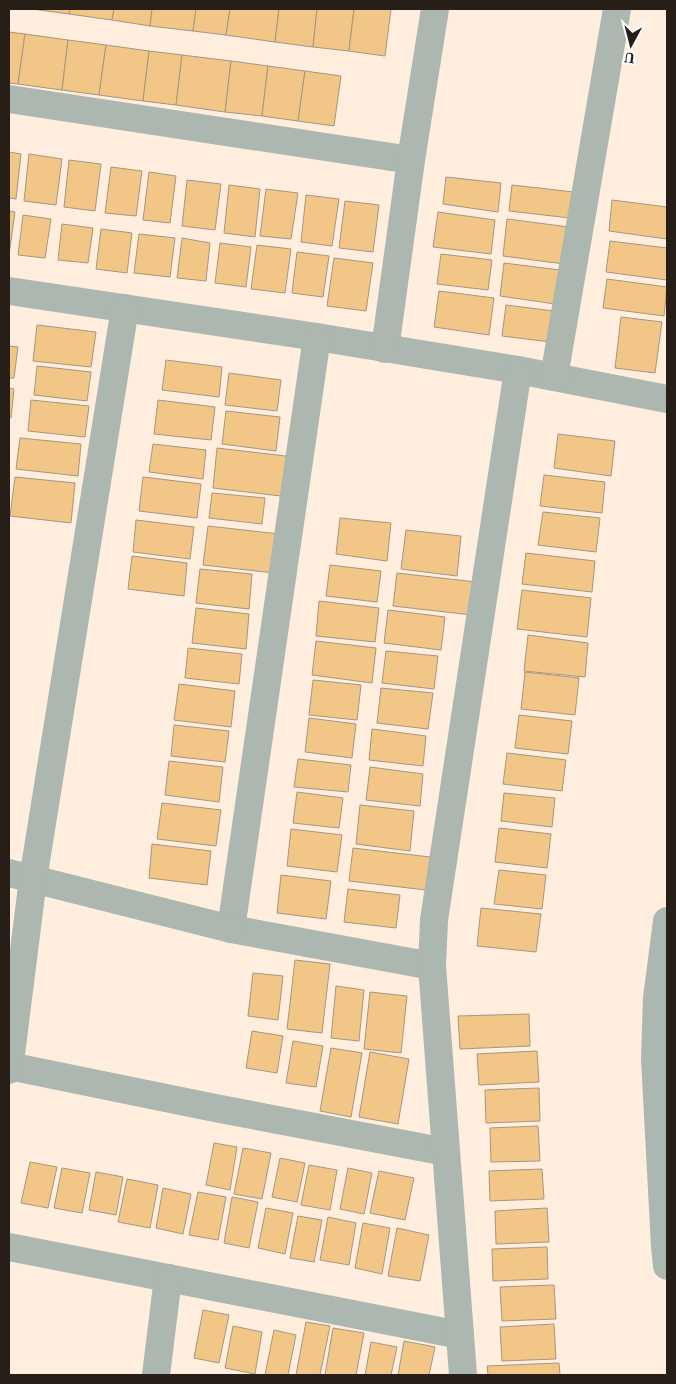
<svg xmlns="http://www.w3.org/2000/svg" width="676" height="1384" font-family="'Noto Serif',serif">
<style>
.building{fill:#f2c687;stroke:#a69681}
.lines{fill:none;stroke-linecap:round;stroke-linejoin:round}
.minor{stroke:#acb7b0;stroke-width:28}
</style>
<rect width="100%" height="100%" fill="#ffeddd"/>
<!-- building -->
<g class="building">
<polygon points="32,9 70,9 69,14"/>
<polygon points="70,9 114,9 112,20 69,14"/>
<polygon points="114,9 152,9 150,26 112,20"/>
<polygon points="152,9 196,9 193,31 150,26"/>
<polygon points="196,9 230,9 226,35 193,31"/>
<polygon points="230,9 279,9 275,42 226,35"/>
<polygon points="279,9 317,9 313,47 275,42"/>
<polygon points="317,9 354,9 349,51 313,47"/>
<polygon points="354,9 391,9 385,56 349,51"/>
<polygon points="9,32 25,34 18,84 9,83"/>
<polygon points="25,34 68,40 62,90 18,84"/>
<polygon points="68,40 106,45 99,95 62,90"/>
<polygon points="106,45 149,51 143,101 99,95"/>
<polygon points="149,51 182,55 176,105 143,101"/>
<polygon points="182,55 231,61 225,112 176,105"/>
<polygon points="231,61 268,66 262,116 225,112"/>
<polygon points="268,66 305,71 298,121 262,116"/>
<polygon points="305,71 341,76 334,126 298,121"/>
<polygon points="9,152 21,154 16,199 9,198"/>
<polygon points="29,154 62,159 56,205 24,201"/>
<polygon points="69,160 101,164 95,211 64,207"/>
<polygon points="111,167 142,171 136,216 105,213"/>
<polygon points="149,172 176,176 170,223 143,220"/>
<polygon points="446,177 501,183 498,212 443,204"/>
<polygon points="187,180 221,184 215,230 182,226"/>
<polygon points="229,185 260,189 255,237 224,233"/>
<polygon points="512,185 574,192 570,218 509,211"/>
<polygon points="266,189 298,193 291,239 260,236"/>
<polygon points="306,195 339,199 332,246 301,242"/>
<polygon points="612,200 667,207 667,239 609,231"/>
<polygon points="345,201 379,205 373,252 339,248"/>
<polygon points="9,211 15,212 9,255"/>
<polygon points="438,212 495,220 491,254 433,247"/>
<polygon points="23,215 51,219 45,258 18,255"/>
<polygon points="507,219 569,227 564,264 503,256"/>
<polygon points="62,224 93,228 88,263 58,260"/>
<polygon points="101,229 132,233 127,273 96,269"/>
<polygon points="139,234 175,238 170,277 134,273"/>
<polygon points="182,238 210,243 206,281 177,278"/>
<polygon points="610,241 667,248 667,280 606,272"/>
<polygon points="220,243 251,247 246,287 215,283"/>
<polygon points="257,245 291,249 285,293 251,289"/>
<polygon points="297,252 329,256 323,297 292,293"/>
<polygon points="441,254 492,260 488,290 437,284"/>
<polygon points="334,258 373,263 366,311 327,306"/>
<polygon points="504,263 560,270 555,304 500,296"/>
<polygon points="607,279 667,287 664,316 603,308"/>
<polygon points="439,291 494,298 489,335 434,327"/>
<polygon points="506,305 554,311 550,342 502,336"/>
<polygon points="621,317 662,322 655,373 615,368"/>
<polygon points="37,325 96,332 91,367 33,361"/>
<polygon points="9,346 18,347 14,378 9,378"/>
<polygon points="166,360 222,367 219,397 162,390"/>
<polygon points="37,366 91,372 87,401 34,395"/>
<polygon points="229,373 281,380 277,411 225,405"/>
<polygon points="9,388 14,389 11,418 9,417"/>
<polygon points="31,400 89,406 85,437 28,431"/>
<polygon points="158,400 215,407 211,440 154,434"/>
<polygon points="226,411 280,417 276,451 222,444"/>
<polygon points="558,434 615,441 611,476 554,468"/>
<polygon points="20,438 81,444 78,476 16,469"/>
<polygon points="153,444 206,450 203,479 149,472"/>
<polygon points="217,448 294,457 289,497 213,488"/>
<polygon points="544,475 605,482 602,513 540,506"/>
<polygon points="15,477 75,483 71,523 10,516"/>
<polygon points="143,477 201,484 197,518 139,511"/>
<polygon points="212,493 265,498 262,524 209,518"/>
<polygon points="543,512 600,518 596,552 538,545"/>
<polygon points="340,518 391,523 387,561 336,554"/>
<polygon points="136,520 194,527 190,559 133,552"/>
<polygon points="208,526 279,534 274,573 203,565"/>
<polygon points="406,530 461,536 457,576 401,569"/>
<polygon points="526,553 595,561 592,592 522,584"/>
<polygon points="132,556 187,563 184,596 128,589"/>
<polygon points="330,565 381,571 377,602 326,596"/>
<polygon points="200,569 252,574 249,609 196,603"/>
<polygon points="397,573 476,582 472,615 393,606"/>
<polygon points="522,590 591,598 587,637 517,629"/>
<polygon points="319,601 379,608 375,642 316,636"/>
<polygon points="196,608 249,614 246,649 192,643"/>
<polygon points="388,610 445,617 441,650 384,643"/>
<polygon points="528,635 588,643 585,677 524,671"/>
<polygon points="316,641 376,648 372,683 312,675"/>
<polygon points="188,648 242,654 239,684 185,678"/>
<polygon points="386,651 438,656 434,689 382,683"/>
<polygon points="525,672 579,678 575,715 521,709"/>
<polygon points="313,680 361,685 357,720 309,715"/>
<polygon points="179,684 235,691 231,727 174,720"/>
<polygon points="381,688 433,693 428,729 377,723"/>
<polygon points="519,715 572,721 568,754 515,748"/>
<polygon points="309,718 356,724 352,758 305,752"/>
<polygon points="174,725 229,731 225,762 171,756"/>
<polygon points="372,729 426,736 423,766 369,760"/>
<polygon points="507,753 566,760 562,791 503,784"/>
<polygon points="298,759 351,765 348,792 294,787"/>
<polygon points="169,761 223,767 219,802 165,795"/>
<polygon points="370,767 423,774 420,806 366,800"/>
<polygon points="297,792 343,798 339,828 293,823"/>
<polygon points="504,793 555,798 552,827 501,821"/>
<polygon points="162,803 221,810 216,846 157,839"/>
<polygon points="360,805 414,811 410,851 356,844"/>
<polygon points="499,828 551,834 547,868 495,862"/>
<polygon points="291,829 342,835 337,872 287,866"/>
<polygon points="152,844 211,851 207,885 149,878"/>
<polygon points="353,848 430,857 426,890 349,881"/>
<polygon points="499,870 546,875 542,909 494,904"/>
<polygon points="281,875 331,881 326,919 277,913"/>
<polygon points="348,889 400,895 396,928 344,922"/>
<polygon points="481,908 541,914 536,952 477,946"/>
<polygon points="295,960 330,964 322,1033 287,1029"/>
<polygon points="253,973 283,976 278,1020 248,1016"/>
<polygon points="336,986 364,990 359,1041 331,1038"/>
<polygon points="370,992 407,996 401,1053 364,1049"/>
<polygon points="529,1014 530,1046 460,1049 458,1016"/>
<polygon points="252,1031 283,1036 277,1073 246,1068"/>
<polygon points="293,1041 323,1046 316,1087 286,1083"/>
<polygon points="331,1048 362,1053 351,1117 320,1111"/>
<polygon points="537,1051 539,1082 479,1085 477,1054"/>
<polygon points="370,1052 409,1059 398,1124 359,1117"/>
<polygon points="539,1088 540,1121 486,1123 485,1090"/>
<polygon points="538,1126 540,1161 491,1162 490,1128"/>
<polygon points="214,1143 237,1147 230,1190 206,1185"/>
<polygon points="243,1148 271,1153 262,1199 234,1194"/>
<polygon points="280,1158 305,1163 297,1202 272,1197"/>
<polygon points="30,1162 57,1167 48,1208 21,1203"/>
<polygon points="309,1165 337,1170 330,1210 301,1205"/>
<polygon points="62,1168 90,1173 82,1213 54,1208"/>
<polygon points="348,1168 372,1173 364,1214 340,1209"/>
<polygon points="542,1169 544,1199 490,1201 489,1171"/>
<polygon points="379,1171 414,1178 405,1220 370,1213"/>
<polygon points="96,1172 123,1177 116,1215 89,1210"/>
<polygon points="127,1179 158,1185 150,1228 118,1222"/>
<polygon points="163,1188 191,1194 183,1234 156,1228"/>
<polygon points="198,1192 226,1197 218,1240 189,1235"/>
<polygon points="232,1197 258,1202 249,1248 224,1243"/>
<polygon points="266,1208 293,1213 285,1254 258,1248"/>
<polygon points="547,1208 549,1242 496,1244 495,1211"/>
<polygon points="298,1216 322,1220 314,1262 290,1258"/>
<polygon points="328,1217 356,1223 349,1265 320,1260"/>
<polygon points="363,1223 390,1228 382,1274 355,1268"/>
<polygon points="397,1228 429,1235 420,1281 388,1276"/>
<polygon points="547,1247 548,1279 493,1281 492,1249"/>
<polygon points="554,1285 556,1319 502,1321 500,1287"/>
<polygon points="203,1310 229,1315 219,1363 194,1358"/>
<polygon points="306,1322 330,1326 320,1375 296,1375"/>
<polygon points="554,1324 556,1359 502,1361 500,1327"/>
<polygon points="233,1326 262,1332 255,1374 225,1368"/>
<polygon points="333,1328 364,1333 356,1375 325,1375"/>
<polygon points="274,1330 296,1335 288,1375 265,1375"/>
<polygon points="404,1341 435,1347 429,1375 398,1375"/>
<polygon points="371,1342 397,1347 391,1375 365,1375"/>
<polygon points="559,1363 560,1375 488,1375 487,1366"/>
</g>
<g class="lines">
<!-- minor -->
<g class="minor">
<polyline points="9,99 411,160"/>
<polyline points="9,291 317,337 518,370 667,399"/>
<polyline points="317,337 231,929 432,966"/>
<polyline points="385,349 411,160 435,9"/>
<polyline points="554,377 617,9"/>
<polyline points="9,873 231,929"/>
<polyline points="667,921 657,998 655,1059 665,1246 667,1266"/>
<polyline points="9,1066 215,1108 446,1152"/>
<polyline points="9,1070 33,879 125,308"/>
<polyline points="9,1247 460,1335"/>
<polyline points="156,1375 168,1278"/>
<polyline points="463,1375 432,966 434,920 518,370"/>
</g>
</g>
<!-- border -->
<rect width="676" height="1384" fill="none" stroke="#261e17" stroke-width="20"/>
<!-- north arrow -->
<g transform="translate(631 45) rotate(187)" stroke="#ffffff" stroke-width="4" paint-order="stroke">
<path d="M0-4L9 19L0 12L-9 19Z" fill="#261e17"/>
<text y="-8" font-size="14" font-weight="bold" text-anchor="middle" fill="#261e17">U</text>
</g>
</svg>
